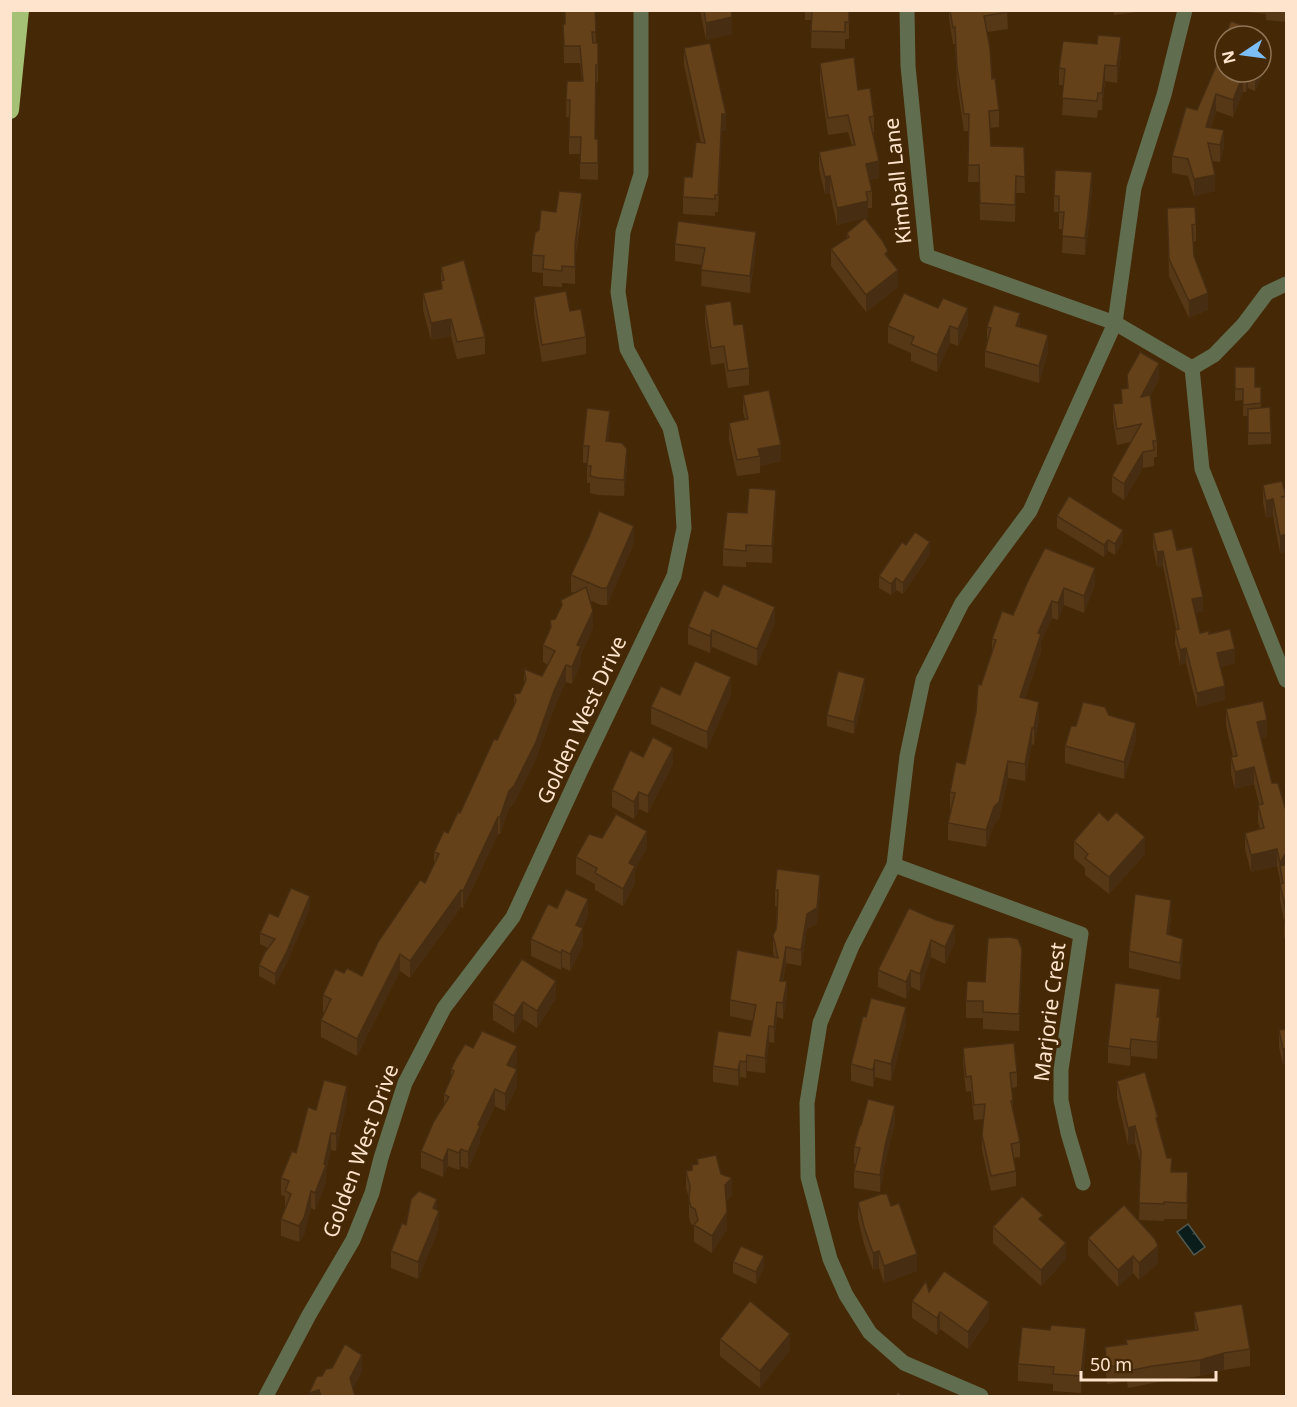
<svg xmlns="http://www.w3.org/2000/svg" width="1297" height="1407" font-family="'Noto Sans',sans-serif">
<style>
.water{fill:url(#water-ripples);stroke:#535950;stroke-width:1.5}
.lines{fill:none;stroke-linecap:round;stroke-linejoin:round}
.minor{stroke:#616d4f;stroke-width:15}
.highway{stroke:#a5c176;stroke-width:18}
.wall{fill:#573816;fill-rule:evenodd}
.shaded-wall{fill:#472e12}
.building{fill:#654119;stroke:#472e12;stroke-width:1.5}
.labels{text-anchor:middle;stroke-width:6;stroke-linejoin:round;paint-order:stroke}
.street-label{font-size:21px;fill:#fee4cc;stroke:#452805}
</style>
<defs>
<pattern id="water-ripples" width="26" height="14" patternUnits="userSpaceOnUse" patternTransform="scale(1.5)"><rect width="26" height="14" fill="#0a1d1b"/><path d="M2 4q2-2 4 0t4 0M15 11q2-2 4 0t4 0" fill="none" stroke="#2f3e3b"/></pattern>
</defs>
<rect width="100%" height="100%" fill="#452805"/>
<!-- water -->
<polygon class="water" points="1188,1224 1205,1247 1194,1255 1177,1232"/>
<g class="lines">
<!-- minor -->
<g class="minor">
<polyline points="907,10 908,66 927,256 1115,323 1192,368 1214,355 1243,325 1267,293 1286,284"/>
<polyline points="1192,368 1202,469 1286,680"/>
<polyline points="894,865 1081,934 1061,1070 1061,1100 1068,1133 1083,1183"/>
<polyline points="266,1396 309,1315 353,1240 372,1193 381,1158 405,1083 444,1008 513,917 580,772 674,576 684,528 681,476 670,428 627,349 618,292 623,232 641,174 641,10"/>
<polyline points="981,1396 904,1363 870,1333 846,1295 830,1259 808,1177 807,1103 820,1023 852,946 894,865 907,756 923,680 962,603 1030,511 1115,323 1134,188 1164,95 1185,10"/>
</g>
<!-- highway -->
<polyline class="highway" points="10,110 20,10"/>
</g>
<!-- wall -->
<g class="wall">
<polygon points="595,10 596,43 598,65 598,82 596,82 595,139 598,139 598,180 580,179 580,154 569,154 569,117 566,117 567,81 582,81 580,63 564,63 563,24"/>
<polygon points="700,10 731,10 732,34 706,40"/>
<polygon points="805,10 862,10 862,12 849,12 849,39 845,39 845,49 811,48 812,20 805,20"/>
<polygon points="949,10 1007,10 1008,29 987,32 992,79 999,110 999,127 990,128 991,146 1024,147 1025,193 1016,193 1015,222 980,220 979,182 968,182 969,131 964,131 957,84 955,44 953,44 949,18"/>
<polygon points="1113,10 1137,10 1137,12 1114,15"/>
<polygon points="1247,10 1287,10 1287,22 1266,20 1266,14 1247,12"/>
<path d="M1231,21L1264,34V51L1263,53L1264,54V71L1255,91L1248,88L1246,92H1243L1233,117L1216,111L1211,128L1224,130V147L1220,162L1212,161L1215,175V191L1194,196L1188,176L1172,173V156L1186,107L1197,110L1221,54V44ZM1225,36H1261V72H1225Z"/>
<polygon points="684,48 726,131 722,131 718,212 715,212 715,216 683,214 683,197 692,177 701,143 684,65"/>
<polygon points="1121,54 1117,83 1105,81 1102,110 1098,110 1097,118 1062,115 1064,85 1059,85 1059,68"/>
<polygon points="820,63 858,90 874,116 874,133 873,133 879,178 869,180 872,191 872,208 868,208 868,218 865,218 888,258 898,287 866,312 831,266 831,249 847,239 847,233 864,218 837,225 830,193 825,194 819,169 819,152 852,146 848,132 828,135 820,80"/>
<polygon points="1092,189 1088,232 1085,255 1062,253 1063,229 1059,229 1059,212 1054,212 1054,196"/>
<polygon points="1167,208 1196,224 1196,241 1193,242 1194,256 1208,310 1189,318 1169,276"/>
<polygon points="582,210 575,261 575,284 562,283 562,287 543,286 543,273 532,272 532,255 539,230 556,212"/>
<polygon points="675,244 756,249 750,293 701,286 702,265 675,261"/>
<polygon points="441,267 485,337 485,354 457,359 451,336 431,340 423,310 423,293 441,290"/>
<polygon points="534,297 570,311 586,337 586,354 542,362 534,314"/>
<polygon points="705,305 734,325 749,368 749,385 728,388 724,363 711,365 705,322"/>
<polygon points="968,325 958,346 950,343 937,372 911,361 911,353 888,343 888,326"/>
<polygon points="987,327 1020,327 1048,352 1039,383 985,367 985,351 987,341"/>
<polygon points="1235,367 1255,387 1261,387 1261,408 1271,433 1271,444 1248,445 1248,416 1243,416 1243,400 1235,401"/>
<polygon points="1127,375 1159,379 1150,396 1157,441 1157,457 1154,457 1154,466 1143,468 1124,500 1112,492 1112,476 1131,442 1117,445 1113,420 1113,404 1121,403 1121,389 1127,388"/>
<polygon points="743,395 781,461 760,466 760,473 737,476 729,440 729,423 745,419 743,412"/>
<polygon points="610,428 608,441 627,466 624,496 598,495 590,493 590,483 587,483 587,463 583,463 583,446"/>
<polygon points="1263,485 1287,496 1287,551 1280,553 1273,516 1266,518 1263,502"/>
<polygon points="776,506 772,563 746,562 746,567 723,566 723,549 747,513"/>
<polygon points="1057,516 1123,541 1115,555 1108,551 1104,557 1057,528"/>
<polygon points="1153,533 1177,550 1203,611 1195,613 1200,633 1209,634 1235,663 1221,667 1225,700 1197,707 1186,663 1180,665 1175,644 1175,630 1176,629 1163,566 1157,567 1153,548"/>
<polygon points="634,543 607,605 601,605 589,600 593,628 581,654 581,663 572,684 566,682 554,708 536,759 514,803 509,808 500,834 498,834 463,908 461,907 410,978 400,971 357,1056 321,1037 321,1020 324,1013 323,1012 323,995 344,973 362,976 425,883 434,864 434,852 448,833 460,813 514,705 514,694 520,693 524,685 524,669 542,676 548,665 543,662 543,645 550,629 550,620 555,619 561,608 561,600 574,593 571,592 571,575"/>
<polygon points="906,545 930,554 903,594 896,590 891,595 879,588 879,576"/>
<polygon points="1027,583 1095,585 1084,613 1064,605 1058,620 1052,618 1041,642 1041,651 1025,698 1039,719 1034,745 1032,744 1025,781 1008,778 999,819 994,824 986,847 948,840 948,823 951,809 950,809 950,792 965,764 981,685 992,652 992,639 1013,615"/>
<polygon points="775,623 757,666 712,647 710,653 688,644 688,627"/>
<polygon points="865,689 854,734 827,726 827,715"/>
<polygon points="731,694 707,749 651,724 651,707 680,695"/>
<polygon points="1226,709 1267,737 1261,738 1272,783 1287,814 1287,947 1284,936 1284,920 1280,900 1280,879 1280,880 1277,866 1251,872 1245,849 1245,833 1260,829 1258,822 1258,805 1259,804 1254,784 1235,789 1231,774 1231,757 1233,757 1226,726"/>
<polygon points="1109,715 1136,740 1124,779 1065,763 1065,746 1076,726"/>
<polygon points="643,757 673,764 648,813 639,809 634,819 612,807 612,790"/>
<polygon points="1108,821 1145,854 1109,894 1085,875 1085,868 1074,858 1074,841"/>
<polygon points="647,848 635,869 635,883 623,906 595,890 595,884 576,874 576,857"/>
<polygon points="775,890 820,891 817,924 807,929 801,966 786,963 783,981 787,997 783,1019 777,1017 774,1043 769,1042 765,1073 747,1071 746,1078 740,1077 738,1086 713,1082 713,1066 750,1036 753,1021 730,1016 730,1000 774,957 773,951 773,935 776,929 777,906 775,906"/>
<polygon points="310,908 287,962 275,985 259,976 259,965 268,948 260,944 260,933 278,917"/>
<polygon points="557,908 588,916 582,928 583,945 570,971 562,967 561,970 531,956 531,939"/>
<polygon points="909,908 955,942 945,964 931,957 920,991 911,987 906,999 878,987 878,970"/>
<polygon points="1171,917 1169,935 1183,956 1180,980 1129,968 1129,951"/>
<polygon points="1022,966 1019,1031 983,1029 983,1018 966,1018 966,1001 985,982"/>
<polygon points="556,998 537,1028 523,1019 514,1033 493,1020 493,1003"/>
<polygon points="1160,1006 1159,1017 1160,1034 1157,1059 1131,1056 1130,1066 1108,1063 1108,1046"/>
<polygon points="866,1017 906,1024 891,1081 875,1077 873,1087 851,1081 851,1064"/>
<polygon points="1287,1029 1283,1065 1279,1047 1279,1030"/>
<polygon points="473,1048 517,1063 514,1068 517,1086 505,1111 495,1106 480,1137 480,1143 468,1169 461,1166 459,1170 448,1166 443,1177 421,1168 421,1151 444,1104 444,1094 451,1078 451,1069"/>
<polygon points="963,1048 1017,1072 1017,1087 1012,1088 1013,1109 1020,1142 1020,1157 1014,1158 1016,1171 1016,1186 991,1191 982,1150 982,1135 984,1119 974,1120 971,1091 966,1092 963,1063"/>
<polygon points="1117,1081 1158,1128 1167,1158 1172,1172 1188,1189 1187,1219 1164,1219 1164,1221 1139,1220 1141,1165 1135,1143 1128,1145 1117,1098"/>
<polygon points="347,1103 343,1119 336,1151 331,1150 326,1171 326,1182 315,1210 311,1208 304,1235 299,1242 281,1236 281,1219 285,1208 285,1196 281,1195 281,1178 296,1153 316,1110"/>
<polygon points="895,1123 885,1163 880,1192 854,1188 854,1171 856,1164 854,1164 854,1147"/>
<polygon points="697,1159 721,1174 732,1195 726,1201 727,1229 712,1253 694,1242 694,1226 691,1224 689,1217 689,1198 686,1188 686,1171 692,1170 692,1165 697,1164"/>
<polygon points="858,1202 891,1206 917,1271 884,1283 879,1268 873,1270 864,1244 858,1219"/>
<polygon points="437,1210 439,1228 418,1279 391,1268 391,1251 406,1225"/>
<polygon points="1043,1222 1066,1259 1041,1286 993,1243 993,1227"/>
<polygon points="1088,1238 1158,1263 1139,1280 1133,1273 1118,1287 1088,1255"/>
<polygon points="733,1262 764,1268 756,1284 733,1273"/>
<polygon points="929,1292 989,1319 968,1349 940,1329 937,1335 912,1318 912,1301"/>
<polygon points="1194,1312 1250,1349 1250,1366 1224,1370 1200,1376 1153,1383 1128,1388 1127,1381 1107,1384 1105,1364 1105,1347 1126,1344 1126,1340 1195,1330"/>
<polygon points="1050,1330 1086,1345 1081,1393 1053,1391 1053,1384 1018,1381 1018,1364"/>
<polygon points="720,1339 790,1350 760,1388 720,1356"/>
</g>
<!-- shaded-wall -->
<g class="shaded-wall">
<polygon points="732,17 732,34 706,40 706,23"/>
<polygon points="1264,34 1264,51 1261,59 1261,42"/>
<polygon points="1121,37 1121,54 1117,83 1117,66"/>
<polygon points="1264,54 1264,71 1255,91 1255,74 1256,72 1261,72 1261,61"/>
<polygon points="1105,65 1105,81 1102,110 1102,93"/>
<polygon points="1248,72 1248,88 1246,92 1246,75"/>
<polygon points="1243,75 1243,92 1233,117 1233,100"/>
<polygon points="1216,94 1216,111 1206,144 1206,127"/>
<polygon points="722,114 726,114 726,131 722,131 718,212"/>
<polygon points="1224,130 1224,147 1220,162 1220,145"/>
<polygon points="879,161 879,178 866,181 866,164"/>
<polygon points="1092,172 1092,189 1088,232 1085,255 1085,238"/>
<polygon points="1215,175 1215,191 1194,196 1194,179"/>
<polygon points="830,176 830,193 825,194 825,177"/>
<polygon points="1016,176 1016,193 1015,222 1015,205"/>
<polygon points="582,193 582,210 580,232 580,215"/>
<polygon points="868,201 868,218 837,225 837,208"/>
<polygon points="578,215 578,232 575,261 575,284 575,244"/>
<polygon points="756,232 756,249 750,293 750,276"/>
<polygon points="898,270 898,287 866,312 866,295"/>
<polygon points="1208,293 1208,310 1189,318 1189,301"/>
<polygon points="968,308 968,325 958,346 958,329"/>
<polygon points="1020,313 1020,330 1016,326"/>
<polygon points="451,319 451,336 431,340 431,323"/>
<polygon points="950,326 950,343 937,372 937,355"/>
<polygon points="1048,335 1048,352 1039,383 1039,366"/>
<polygon points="1159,363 1159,379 1141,413 1141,397"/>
<polygon points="610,411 610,428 606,458 606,441"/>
<polygon points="781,445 781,461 760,466 760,456 758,449"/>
<polygon points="627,449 627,466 624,496 624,480"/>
<polygon points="1143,452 1143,468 1124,500 1124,484"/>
<polygon points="776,490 776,506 772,563 772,546"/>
<polygon points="1273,499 1273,516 1266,518 1266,501"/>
<polygon points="634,526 634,543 607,605 607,588"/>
<polygon points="1123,530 1123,541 1115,555 1115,544"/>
<polygon points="1287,534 1287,551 1280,553 1280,536"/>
<polygon points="1108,540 1108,551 1104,557 1104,545"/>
<polygon points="930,542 930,554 903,594 903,583"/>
<polygon points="1163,551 1163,566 1157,567 1157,552"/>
<polygon points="1095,568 1095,585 1084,613 1084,596"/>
<polygon points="896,578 896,590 891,595 891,584"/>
<polygon points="1064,588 1064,605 1058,620 1058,603"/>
<polygon points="1203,597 1203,611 1192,614 1192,599"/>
<polygon points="1052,601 1052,618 1041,642 1041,651 1020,714 1020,697 1038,633"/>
<polygon points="775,607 775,623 757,666 757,649"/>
<polygon points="593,611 593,628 581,654 581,663 572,684 572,667 577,645"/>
<polygon points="712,630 712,647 710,653 710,636"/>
<polygon points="1186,648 1186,663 1180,665 1180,650"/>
<polygon points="1235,649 1235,663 1217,668 1217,653"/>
<polygon points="566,665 566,682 554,708 536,759 514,803 509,808 500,834 500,817 509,791"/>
<polygon points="731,677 731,694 707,749 707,732"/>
<polygon points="865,678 865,689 854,734 854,722"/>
<polygon points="1225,686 1225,700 1197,707 1197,693"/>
<polygon points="1039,702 1039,719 1034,745 1034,728"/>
<polygon points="1267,720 1267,737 1257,739 1257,722"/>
<polygon points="1136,723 1136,740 1124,779 1124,762"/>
<polygon points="1032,728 1032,744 1025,781 1025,764"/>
<polygon points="673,748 673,764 648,813 648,796"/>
<polygon points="1008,761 1008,778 999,819 994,824 986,847 986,830"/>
<polygon points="1254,767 1254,784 1235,789 1235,772"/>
<polygon points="639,792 639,809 634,819 634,802"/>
<polygon points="498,817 498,834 463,908 463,891"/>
<polygon points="647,831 647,848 635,869 635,883 623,906 623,889 629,863"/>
<polygon points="1145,837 1145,854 1109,894 1109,877"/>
<polygon points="1277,849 1277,866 1251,872 1251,855"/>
<polygon points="1287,851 1287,868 1280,866 1280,880 1280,863"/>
<polygon points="820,875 820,891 817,924 807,929 801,966 801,950 807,914"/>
<polygon points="461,890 461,907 410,978 410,961"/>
<polygon points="310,896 310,908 287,962 275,985 275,974"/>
<polygon points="588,899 588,916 576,942 576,925"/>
<polygon points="1171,900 1171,917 1167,951 1167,934"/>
<polygon points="955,925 955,942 945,964 945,947"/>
<polygon points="583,928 583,945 570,971 570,954"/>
<polygon points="1183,939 1183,956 1180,980 1180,963"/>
<polygon points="931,940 931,957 920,991 920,974"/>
<polygon points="786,947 786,963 780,996 780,981"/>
<polygon points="1022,949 1022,966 1019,1031 1019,1014"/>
<polygon points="562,950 562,967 561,970 561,953"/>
<polygon points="400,954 400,971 357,1056 357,1039"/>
<polygon points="911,970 911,987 906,999 906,982"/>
<polygon points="556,981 556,998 537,1028 537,1011"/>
<polygon points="787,981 787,997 783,1019 783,1003"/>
<polygon points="1160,989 1160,1006 1157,1034 1157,1017"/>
<polygon points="523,1002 523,1019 514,1033 514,1016"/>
<polygon points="777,1002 777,1017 774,1043 774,1027"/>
<polygon points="906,1007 906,1024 891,1081 891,1064"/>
<polygon points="1160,1017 1160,1034 1157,1059 1157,1042"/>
<polygon points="769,1026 769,1042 765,1073 765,1058"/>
<polygon points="1131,1039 1131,1056 1130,1066 1130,1049"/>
<polygon points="517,1046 517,1063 507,1082 507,1065"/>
<polygon points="1287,1048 1287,1064 1283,1065 1283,1049"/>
<polygon points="747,1055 747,1071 746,1078 746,1062"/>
<polygon points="875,1060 875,1077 873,1087 873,1070"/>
<polygon points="740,1061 740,1077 738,1086 738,1070"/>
<polygon points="517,1069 517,1086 505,1111 505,1094"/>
<polygon points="347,1086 347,1103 343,1119 336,1151 336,1134 343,1102"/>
<polygon points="495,1089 495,1106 480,1137 480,1143 468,1169 468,1152 478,1125"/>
<polygon points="895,1106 895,1123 885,1163 880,1192 880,1175 885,1146"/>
<polygon points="1135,1126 1135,1143 1128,1145 1128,1128"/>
<polygon points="331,1133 331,1150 326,1171 326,1182 315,1210 315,1193 324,1164"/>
<polygon points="448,1149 448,1166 443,1177 443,1161"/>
<polygon points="461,1149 461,1166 459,1170 459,1153"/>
<polygon points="732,1178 732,1195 725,1202 725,1185"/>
<polygon points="311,1191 311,1208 304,1235 299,1242 299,1226"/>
<polygon points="437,1199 437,1215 439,1211 439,1228 418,1279 418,1262 433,1208"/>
<polygon points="727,1212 727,1229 712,1253 712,1236"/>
<polygon points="1066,1243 1066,1259 1041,1286 1041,1270"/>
<polygon points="1158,1246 1158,1263 1139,1280 1139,1263"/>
<polygon points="879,1251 879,1268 873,1270 873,1253"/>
<polygon points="917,1254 917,1271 884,1283 884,1266"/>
<polygon points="764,1256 764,1268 756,1284 756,1272"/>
<polygon points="1133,1256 1133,1273 1118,1287 1118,1270"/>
<polygon points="989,1302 989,1319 968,1349 968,1332"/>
<polygon points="940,1312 940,1329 937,1335 937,1318"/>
<polygon points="1086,1328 1086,1345 1081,1393 1081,1376"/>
<polygon points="790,1334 790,1350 760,1388 760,1371"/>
<polygon points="1224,1353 1224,1370 1200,1376 1200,1360"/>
<polygon points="362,1355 362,1372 350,1395 350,1378"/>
<polygon points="319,1390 319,1396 309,1396 309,1393"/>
</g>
<!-- building -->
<g class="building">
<polygon points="565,10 595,10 596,32 592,32 593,43 598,43 598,65 596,65 595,139 598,139 598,163 580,163 581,137 569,137 570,100 566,100 567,81 583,81 580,46 564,46 563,24 565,24"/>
<polygon points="704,10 731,10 732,17 706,23"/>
<polygon points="812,10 849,10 849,22 845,22 845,32 811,31"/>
<polygon points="950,10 1007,10 1008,12 984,16 990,48 992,79 995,78 999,110 989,111 991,146 1024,147 1025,177 1016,176 1015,205 980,203 979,165 968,165 969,114 964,114 957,67 955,27 953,28"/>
<polygon points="1231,21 1264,34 1261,42 1261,36 1225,36 1225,72 1248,72 1246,75 1243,75 1233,100 1216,94 1206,127 1224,130 1220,145 1208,143 1215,175 1194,179 1188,159 1172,156 1186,107 1197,110 1225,45 1221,44"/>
<polygon points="1098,35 1121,37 1117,66 1105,65 1102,93 1098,93 1097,101 1062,98 1065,69 1059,68 1063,41 1097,44"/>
<polygon points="710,43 726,114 722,114 718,195 715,195 715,199 683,197 684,177 692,177 696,142 705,143 684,48"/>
<polygon points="1261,52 1264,54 1261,61"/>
<polygon points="854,57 858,90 870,88 874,116 869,117 879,161 866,164 872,191 866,192 868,201 837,208 830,176 825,177 819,152 855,145 848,115 828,118 820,63"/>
<polygon points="1055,170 1092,172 1088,215 1085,238 1062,236 1064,212 1059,212 1059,196 1054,196"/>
<polygon points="559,191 582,193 575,244 575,267 562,266 562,271 543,269 544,256 532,255 535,233 539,230 541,210 556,212"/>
<polygon points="1195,207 1196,224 1192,225 1194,256 1208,293 1189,301 1169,259 1167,208"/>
<polygon points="865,218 882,240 888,251 885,254 898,270 866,295 831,249 849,237 847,233"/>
<polygon points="678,221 756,232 750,276 701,270 705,248 675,244"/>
<polygon points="464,260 485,337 457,342 451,319 431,323 423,293 442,289 441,281 444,280 441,267"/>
<polygon points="566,291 570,311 581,309 586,337 542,345 534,297"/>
<polygon points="904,293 938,308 943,298 968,308 958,329 950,326 937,355 911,344 914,337 888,326"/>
<polygon points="731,301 734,325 743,324 749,368 728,371 724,346 711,348 705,305"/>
<polygon points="994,305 1020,313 1016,326 1048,335 1039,366 985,351 991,328 987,327"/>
<polygon points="1140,352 1159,363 1141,397 1150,395 1157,441 1153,441 1154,450 1143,452 1124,484 1112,476 1141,424 1117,429 1113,404 1122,403 1121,389 1128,388 1127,375"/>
<polygon points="1235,367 1255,367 1255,387 1261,387 1261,403 1243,405 1243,389 1235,389"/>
<polygon points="769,390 781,445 758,449 760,456 737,460 729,423 748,419 743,395"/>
<polygon points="1270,407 1271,433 1248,433 1248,409"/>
<polygon points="587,408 610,411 606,441 622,443 627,449 624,480 598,478 590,476 591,466 587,466 589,446 583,446"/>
<polygon points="1282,481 1286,496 1281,497 1287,496 1287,534 1280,536 1273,499 1266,501 1263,485"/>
<polygon points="749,488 776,490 772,546 746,545 746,551 723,549 727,512 747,513"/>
<polygon points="1069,496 1123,530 1115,544 1108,540 1104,545 1057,516"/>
<polygon points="599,511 634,526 607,588 601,588 571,575 589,537"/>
<polygon points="1172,529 1177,550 1192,547 1203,597 1192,599 1200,633 1209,631 1209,634 1230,629 1235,649 1217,653 1225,686 1197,693 1186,648 1180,650 1175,630 1179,629 1163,551 1157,552 1153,533"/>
<polygon points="915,532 930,542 903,583 896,578 891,584 879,576 902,542 906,545"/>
<polygon points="1045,548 1095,568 1084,596 1064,588 1058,603 1052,601 1038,633 1041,634 1020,697 1039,702 1034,728 1032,728 1025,764 1008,761 999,802 994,807 986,830 948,823 955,793 950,792 956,762 965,764 976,712 978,684 981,685 996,640 992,639 1002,611 1013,615 1027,583"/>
<polygon points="723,584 775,607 757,649 712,630 710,636 688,627 704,590 718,597"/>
<polygon points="586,587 593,611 577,645 581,646 572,667 566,665 554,691 536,742 514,786 509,791 500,817 498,817 463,891 461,890 410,961 400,954 357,1039 321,1020 331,999 323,995 335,969 344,973 347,968 362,976 378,942 420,880 425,883 439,854 434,852 444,831 448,833 458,812 460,813 494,739 497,740 516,701 514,694 520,693 526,680 524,669 542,676 555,651 543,645 551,627 550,620 555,619 562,605 561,600"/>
<polygon points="695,661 731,677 707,732 651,707 661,686 680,695"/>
<polygon points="838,671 865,678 854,722 827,715"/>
<polygon points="1263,701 1267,720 1257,722 1272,783 1278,783 1287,814 1287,851 1280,863 1277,849 1251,855 1245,833 1264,828 1258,805 1263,804 1254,767 1235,772 1231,757 1237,756 1226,709"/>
<polygon points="1083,702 1105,707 1109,715 1136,723 1124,762 1065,746 1071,726 1076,726"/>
<polygon points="653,737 673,748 648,796 639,792 634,802 612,790 630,750 643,757"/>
<polygon points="1099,812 1108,821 1116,812 1145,837 1109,877 1085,858 1088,854 1074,841"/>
<polygon points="616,814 647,831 629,863 635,866 623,889 595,873 597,868 576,857 589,834 602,838"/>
<polygon points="1287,864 1287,915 1280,884 1283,883 1280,866"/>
<polygon points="777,869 815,874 820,875 817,908 807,914 801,950 786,947 780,981 787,981 783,1003 777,1002 774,1027 769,1026 765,1058 747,1055 746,1062 740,1061 738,1070 713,1066 718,1031 750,1036 756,1005 730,1000 737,950 778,958 773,935 776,929 777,921 778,890 775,890"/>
<polygon points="291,888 310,896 287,951 275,974 259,965 265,952 275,939 260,933 269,913 278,917"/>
<polygon points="566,889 588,899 576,925 583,928 570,954 562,950 561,953 531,939 548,904 557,908"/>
<polygon points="1135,894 1171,900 1167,934 1183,939 1180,963 1129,951"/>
<polygon points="909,908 936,920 955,925 945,947 931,940 920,974 911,970 906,982 878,970"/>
<polygon points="1284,920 1287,920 1287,931"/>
<polygon points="1010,937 1018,939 1022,949 1019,1014 983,1012 983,1001 966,1001 967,981 985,982 988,938"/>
<polygon points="522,959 556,981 537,1011 523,1002 514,1016 493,1003"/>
<polygon points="1115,983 1160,989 1157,1017 1160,1017 1157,1042 1131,1039 1130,1049 1108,1046"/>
<polygon points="871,998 906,1007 891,1064 875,1060 873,1070 851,1064 863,1016 866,1017"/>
<polygon points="1287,1029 1287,1048 1283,1049 1279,1030"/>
<polygon points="482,1031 517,1046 507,1065 517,1069 505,1094 495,1089 478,1125 480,1126 468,1152 461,1149 459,1153 448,1149 443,1161 421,1151 434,1121 449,1097 444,1094 454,1071 451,1069 457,1057 465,1044 473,1048"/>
<polygon points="1014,1043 1017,1072 1010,1073 1013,1101 1011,1101 1020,1142 1011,1144 1016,1171 991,1176 982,1135 985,1104 974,1105 971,1076 966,1077 963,1048"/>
<polygon points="1145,1072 1158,1118 1156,1118 1167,1158 1172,1158 1171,1172 1188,1172 1187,1203 1164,1202 1164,1204 1139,1203 1141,1151 1135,1126 1128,1128 1117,1081"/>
<polygon points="324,1080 347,1086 343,1102 336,1134 331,1133 324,1164 326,1165 315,1193 311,1191 304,1218 299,1226 281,1219 291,1194 285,1191 289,1181 281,1178 292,1151 296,1153 308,1107 316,1110"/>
<polygon points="868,1099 895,1106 885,1146 880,1175 854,1171 860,1148 854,1147 860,1125 861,1125"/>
<polygon points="716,1155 721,1174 732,1178 725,1185 727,1212 712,1236 694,1225 698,1220 695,1209 691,1207 689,1200 690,1186 686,1171 692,1170 692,1165 698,1164 697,1159"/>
<polygon points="419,1191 437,1199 433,1208 439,1211 418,1262 391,1251 402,1223 406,1225 411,1199"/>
<polygon points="881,1194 887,1194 891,1206 899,1203 917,1254 884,1266 879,1251 873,1253 864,1227 858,1202"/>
<polygon points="1022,1196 1043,1215 1039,1219 1066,1243 1041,1270 993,1227"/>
<polygon points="1124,1205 1155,1239 1158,1246 1139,1263 1133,1256 1118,1270 1088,1238"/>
<polygon points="741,1246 764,1256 756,1272 733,1262"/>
<polygon points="944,1271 989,1302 968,1332 940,1312 937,1318 912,1301 926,1281 929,1292"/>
<polygon points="750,1301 790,1334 760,1371 720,1339"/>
<polygon points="1242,1304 1250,1349 1224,1353 1200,1360 1153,1366 1128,1371 1127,1364 1107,1367 1105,1347 1127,1344 1126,1340 1198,1330 1194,1312"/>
<polygon points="1051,1325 1086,1328 1081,1376 1053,1374 1054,1367 1018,1364 1022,1327 1050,1330"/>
<polygon points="345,1344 362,1355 350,1378 355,1396 321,1396 319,1390 309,1393 317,1376 322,1376 326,1369 332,1368"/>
<polygon points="898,1392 902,1396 895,1396"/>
</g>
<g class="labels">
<!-- street labels -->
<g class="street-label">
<text transform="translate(898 181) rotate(-96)" y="7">Kimball Lane</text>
<text transform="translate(582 720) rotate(-65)" y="7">Golden West Drive</text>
<text transform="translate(1050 1012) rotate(-83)" y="7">Marjorie Crest</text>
<text transform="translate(361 1151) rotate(-70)" y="7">Golden West Drive</text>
</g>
</g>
<!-- border -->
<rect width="1297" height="1407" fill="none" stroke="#fee4cc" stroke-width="24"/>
<!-- north arrow -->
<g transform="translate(1243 54) rotate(257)"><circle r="28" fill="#452805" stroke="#8f7355" stroke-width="1.5"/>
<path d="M0-4.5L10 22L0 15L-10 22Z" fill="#7bbef8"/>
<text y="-9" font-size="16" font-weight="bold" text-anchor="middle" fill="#fee4cc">N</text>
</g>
<!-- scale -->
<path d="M1081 1371v9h135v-9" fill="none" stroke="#fee4cc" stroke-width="3"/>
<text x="1090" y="1371" font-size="18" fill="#fee4cc" stroke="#452805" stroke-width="4.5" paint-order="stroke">50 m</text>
</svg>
